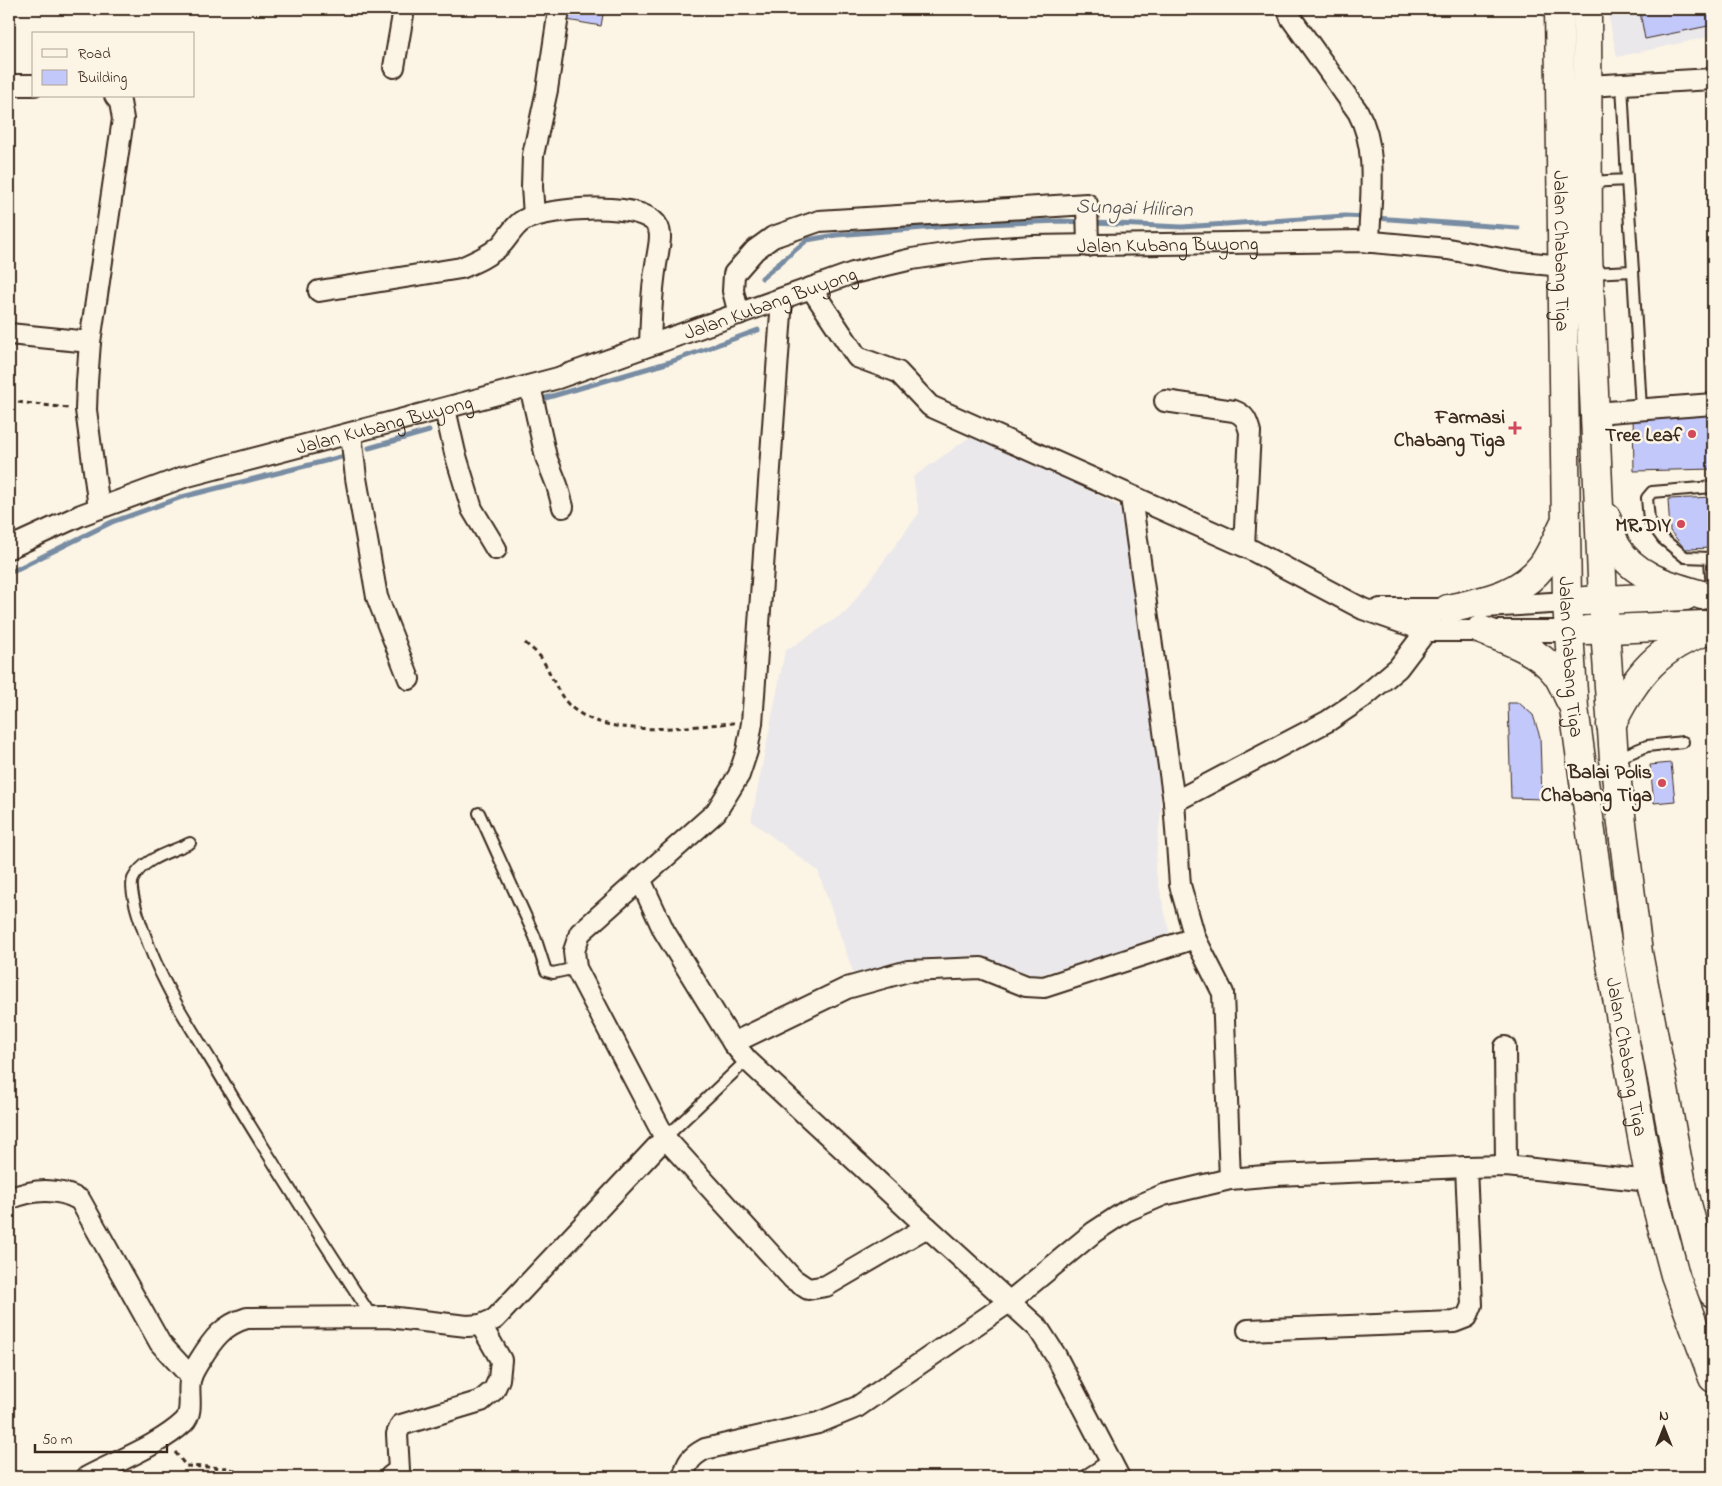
<svg xmlns="http://www.w3.org/2000/svg" width="1722" height="1486" font-family="'Indie Flower',sans-serif">
<style>
.built{fill:#ebe8eb}
.lines{fill:none;stroke-linecap:round;stroke-linejoin:round}
.stream{stroke:#788ca3;stroke-width:5}
.building{fill:#c3c8fa;stroke:#3b2a1e}
.lane-casing{stroke:#3b2a1e;stroke-width:14}
.street-casing{stroke:#3b2a1e;stroke-width:24}
.secondary-casing{stroke:#3b2a1e;stroke-width:31}
.path{stroke:#3b2a1e;stroke-width:3;stroke-dasharray:5 4;stroke-linecap:butt}
.lane{stroke:#fcf5e5;stroke-width:10}
.street{stroke:#fcf5e5;stroke-width:20}
.secondary{stroke:#fcf5e5;stroke-width:28}
.poi-dot{fill:#d1495b;stroke:#fcf5e5;stroke-width:2}
.labels{text-anchor:middle;stroke-width:5;stroke-linejoin:round;paint-order:stroke}
.street-label{font-size:20px;fill:#3b2a1e;stroke:#fcf5e5}
.poi-label{font-size:20px;font-weight:bold;fill:#3b2a1e;stroke:#fcf5e5;text-anchor:end}
.water-label{font-size:21px;font-style:italic;fill:#545356;stroke:#fcf5e5}
</style>
<rect width="100%" height="100%" fill="#fcf5e5"/>
<filter id="ink" filterUnits="userSpaceOnUse"><feTurbulence type="fractalNoise" baseFrequency=".02" numOctaves="2"/><feDisplacementMap in="SourceGraphic" scale="10" xChannelSelector="R" yChannelSelector="G"/><feConvolveMatrix kernelMatrix="1 2 1 2 8 2 1 2 1" color-interpolation-filters="sRGB"/></filter>
<g filter="url(#ink)">
<!-- built -->
<g class="built">
<polygon points="1620,9 1713,9 1713,36 1617,57 1608,14 1619,12"/>
<polygon points="977,432 1123,508 1156,713 1161,810 1155,868 1170,935 1036,976 984,958 854,975 818,871 751,821 785,651 846,612 919,513 913,477"/>
</g>
<g class="lines">
<!-- stream -->
<g class="stream">
<polyline points="1375,218 1518,228"/>
<polyline points="1093,223 1182,227 1345,216 1366,217"/>
<polyline points="762,278 807,240 836,235 961,225 1061,221 1084,222"/>
<polyline points="542,399 670,362 758,330"/>
<polyline points="369,448 429,431"/>
<polyline points="9,573 112,522 182,497 345,456"/>
</g>
</g>
<!-- building -->
<g class="building">
<polygon points="569,9 604,9 601,26 567,20"/>
<polygon points="1657,9 1713,9 1713,25 1645,39 1640,12"/>
<polygon points="1713,415 1713,469 1634,471 1633,416"/>
<polygon points="1713,497 1713,548 1685,549 1670,531 1668,499"/>
<polygon points="1508,703 1519,703 1533,715 1540,737 1542,799 1511,798"/>
<polygon points="1671,763 1675,801 1654,803 1650,765"/>
</g>
<g class="lines">
<!-- lane casing -->
<g class="lane-casing">
<g id="lane">
<polyline points="1627,180 1633,271"/>
<polyline points="1589,182 1627,180 1622,84"/>
<polyline points="1590,273 1633,271 1641,409"/>
<polyline points="1712,593 1710,558 1685,557 1663,539 1649,520 1647,498 1652,492 1713,487"/>
<polyline points="1615,759 1647,746 1683,742"/>
<polyline points="479,813 535,937 546,971 553,973 576,968"/>
<path d="M190,843C171,852 143,858 133,879C126,894 156,965 165,982C179,1011 198,1039 215,1067C265,1152 318,1234 372,1317"/>
<polyline points="665,1138 747,1060"/>
</g>
</g>
<!-- street casing -->
<g class="street-casing">
<g id="street">
<path d="M1288,9L1291,18L1358,112C1379,150 1370,200 1369,242"/>
<polyline points="394,67 404,9"/>
<polyline points="9,85 34,85"/>
<polyline points="1587,86 1713,79"/>
<polyline points="534,215 532,187 533,155 547,90 559,9"/>
<polyline points="811,288 857,357 898,372 930,406 1244,546 1363,609 1426,631 1569,631"/>
<path d="M319,291L461,268C475,262 489,256 501,245C508,238 514,225 524,220C546,208 645,199 658,227C662,235 659,245 658,253C652,284 651,314 650,345"/>
<polyline points="782,299 752,723 747,751 739,775 716,812 580,933 574,951 576,968 665,1138 793,1279 808,1289 826,1286 927,1227 1038,1328 1056,1356 1119,1477"/>
<polyline points="739,314 733,291 734,274 755,250 773,237 819,221 1087,204 1088,246"/>
<polyline points="9,334 90,342"/>
<polyline points="530,386 546,457 557,485 563,507"/>
<path d="M1165,401L1234,411C1245,415 1247,421 1250,432L1244,546"/>
<polyline points="445,409 455,453 472,509 496,549"/>
<polyline points="1595,413 1713,404"/>
<polyline points="351,434 356,478 377,597 409,679"/>
<polyline points="1131,497 1174,802 1180,885 1195,938 1223,993 1230,1179"/>
<polyline points="99,508 86,410 87,382 90,342 123,119 120,102 115,96"/>
<path id="s1" d="M9,548L81,515L184,477L558,378L853,273L912,259L971,250L1032,246L1362,241L1448,249L1512,261L1562,266"/>
<polyline points="1485,607 1567,602"/>
<polyline points="1380,609 1444,609"/>
<polyline points="1174,802 1328,721 1361,699 1398,668 1426,631 1433,610"/>
<polyline points="640,879 664,931 733,1043 747,1060 927,1227"/>
<polyline points="733,1043 847,988 908,971 981,968 1026,986 1044,987 1195,938"/>
<polyline points="1505,1047 1506,1166"/>
<path d="M9,1199C33,1189 57,1187 80,1200L160,1343L191,1377"/>
<polyline points="1248,1330 1454,1322 1467,1317 1472,1305 1466,1167"/>
<path d="M87,1477C117,1461 160,1445 184,1422C195,1411 186,1390 191,1377C193,1371 197,1365 200,1360C213,1339 223,1325 247,1318L388,1317L467,1326L481,1325L495,1319L665,1138"/>
<polyline points="390,1477 399,1470 397,1434 401,1425 481,1401 494,1390 499,1379 501,1360 481,1325"/>
<path d="M684,1477C686,1462 692,1456 705,1449L818,1423L857,1407L1009,1302L1094,1232L1126,1211L1163,1195L1230,1179L1276,1175L1466,1167L1506,1166L1650,1181"/>
<polyline points="1092,1477 1112,1464"/>
</g>
</g>
<!-- secondary casing -->
<g class="secondary-casing">
<g id="secondary">
<path id="s2" d="M1559,9L1567,602L1574,708L1603,920L1650,1181L1675,1275L1713,1378"/>
<polyline points="1587,9 1588,254 1603,600 1614,759 1638,953 1682,1184 1704,1270 1713,1293"/>
<path d="M1606,517C1609,526 1612,538 1616,546C1634,577 1671,586 1702,595"/>
<polyline points="1585,601 1685,596"/>
<path d="M1448,609C1482,601 1519,596 1542,566C1551,554 1557,538 1564,524"/>
<path d="M1481,630C1507,640 1536,649 1555,672C1562,680 1566,693 1571,702"/>
<polyline points="1587,630 1704,625"/>
<path d="M1611,725C1635,676 1659,645 1713,629"/>
</g>
</g>
<!-- path -->
<g class="path">
<polyline points="9,401 68,408"/>
<path d="M525,643C531,648 538,653 542,659C552,675 556,691 569,705C606,741 686,726 734,723"/>
<polyline points="175,1452 186,1466 230,1468 243,1477"/>
</g>
<!-- lane -->
<use href="#lane" class="lane"/>
<!-- street -->
<use href="#street" class="street"/>
<!-- secondary -->
<use href="#secondary" class="secondary"/>
</g>
</g>
<!-- markers -->
<g class="poi-dot">
<path d="M1512.5 420.5h5v5h5v5h-5v5h-5v-5h-5v-5h5z"/>
<circle cx="1692" cy="434" r="5"/>
<circle cx="1681" cy="524" r="5"/>
<circle cx="1662" cy="783" r="5"/>
</g>
<g class="labels">
<!-- street labels -->
<g class="street-label">
<text dy="7" stroke="none"><textPath href="#s1" startOffset="1206">Jalan Kubang Buyong</textPath></text>
<text dy="7" stroke="none"><textPath href="#s2" startOffset="242">Jalan Chabang Tiga</textPath></text>
<text dy="7" stroke="none"><textPath href="#s1" startOffset="801">Jalan Kubang Buyong</textPath></text>
<text dy="7" stroke="none"><textPath href="#s1" startOffset="396">Jalan Kubang Buyong</textPath></text>
<text dy="7" stroke="none"><textPath href="#s2" startOffset="648">Jalan Chabang Tiga</textPath></text>
<text dy="7" stroke="none"><textPath href="#s2" startOffset="1052">Jalan Chabang Tiga</textPath></text>
</g>
<!-- poi labels -->
<g class="poi-label">
<text x="1505" y="423">Farmasi<tspan x="1505" dy="23">Chabang Tiga</tspan></text>
<text x="1682" y="441">Tree Leaf</text>
<text x="1671" y="531">MR.DIY</text>
<text x="1652" y="778">Balai Polis<tspan x="1652" dy="23">Chabang Tiga</tspan></text>
</g>
<!-- water labels -->
<g class="water-label">
<text transform="translate(1134 207) rotate(2)" y="7">Sungai Hiliran</text>
</g>
</g>
<!-- margin -->
<rect width="1722" height="1486" fill="none" stroke="#fcf5e5" stroke-width="30"/>
<rect x="15" y="15" width="1692" height="1456" fill="none" stroke="#3b2a1e" stroke-width="2" filter="url(#ink)"/>
<!-- legend -->
<rect x="32" y="32" width="162" height="65" fill="#fcf5e5" stroke="#afa495"/>
<rect x="42" y="49" width="25" height="8" fill="#fcf5e5" stroke="#afa495"/>
<text x="78" y="58" font-size="15" fill="#3b2a1e">Road</text>
<rect x="42" y="70" width="25" height="15" fill="#c3c8fa" stroke="#afa495"/>
<text x="78" y="82" font-size="15" fill="#3b2a1e">Building</text>
<!-- north arrow -->
<g transform="translate(1664 1428)" stroke="#fcf5e5" stroke-width="4" paint-order="stroke">
<path d="M0-4L9 19L0 12L-9 19Z" fill="#3b2a1e"/>
<text y="-8" font-size="14" font-weight="bold" text-anchor="middle" fill="#3b2a1e">N</text>
</g>
<!-- scale -->
<path d="M35 1444v8h132v-8" fill="none" stroke="#3b2a1e" stroke-width="2.5"/>
<text x="42" y="1444" font-size="15" fill="#3b2a1e" stroke="#fcf5e5" stroke-width="4" paint-order="stroke">50 m</text>
</svg>
